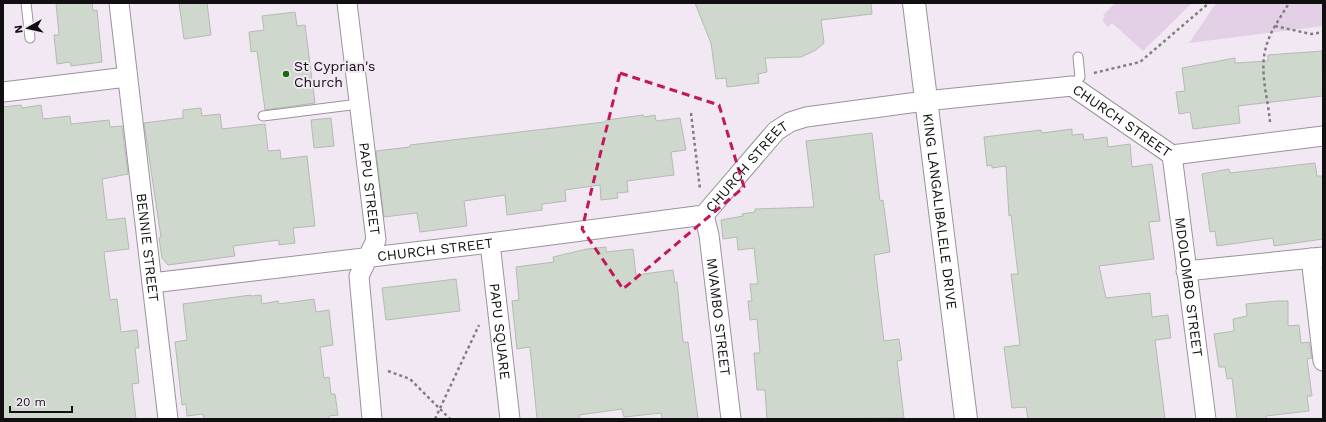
<svg xmlns="http://www.w3.org/2000/svg" width="1326" height="422" font-family="'Work Sans',sans-serif">
<style>
.green{fill:#e3d0e6}
.building{fill:#ced8cd;stroke:#b3bcb1}
.lines{fill:none;stroke-linecap:round;stroke-linejoin:round}
.lane-casing{stroke:#9b929d;stroke-width:11}
.street-casing{stroke:#9b929d;stroke-width:21}
.secondary-casing{stroke:#9b929d;stroke-width:24}
.path{stroke:#837c83;stroke-width:2.5;stroke-dasharray:3 3;stroke-linecap:butt}
.lane{stroke:#fff;stroke-width:9}
.street{stroke:#fff;stroke-width:19}
.secondary{stroke:#fff;stroke-width:22}
.marked{fill:none;stroke:#c2185b;stroke-width:3;stroke-dasharray:8 5;stroke-linejoin:round}
.poi-dot{fill:#176b10;stroke:#f2e8f3;stroke-width:1.5}
.labels{text-anchor:middle;stroke-width:4;stroke-linejoin:round;paint-order:stroke}
.poi-label{font-size:14px;fill:#120f12;stroke:#f2e8f3;text-anchor:start}
.street-label{font-size:14px;fill:#120f12;stroke:#f2e8f3}
</style>
<rect width="100%" height="100%" fill="#f2e8f3"/>
<!-- green -->
<g class="green">
<polygon points="1115,3 1192,3 1143,51 1112,23 1108,27 1102,20 1105,17 1103,15"/>
<polygon points="1216,3 1323,3 1323,26 1189,43"/>
</g>
<!-- building -->
<g class="building">
<polygon points="56,3 92,3 93,11 97,10 102,62 71,66 70,62 57,64 54,35 59,35"/>
<polygon points="179,3 207,3 211,35 184,39"/>
<polygon points="695,3 871,3 872,14 821,20 824,43 816,50 801,57 765,58 767,72 758,74 759,83 727,87 726,78 716,79 711,43"/>
<polygon points="295,12 297,26 305,25 315,103 265,110 257,51 251,52 249,32 264,30 262,16"/>
<polygon points="1322,51 1323,96 1238,106 1240,123 1193,129 1190,112 1179,114 1176,92 1185,91 1182,68 1235,58 1235,63 1268,61 1268,55"/>
<polygon points="21,105 22,108 41,105 43,119 70,116 71,124 109,120 110,127 122,126 128,174 102,179 107,220 125,218 129,249 104,252 110,300 117,299 121,332 137,330 139,348 135,348 139,383 132,384 136,419 3,419 3,107"/>
<polygon points="201,108 202,116 220,114 222,129 265,124 268,151 280,150 281,159 307,156 315,226 293,228 295,243 279,245 279,240 233,246 235,256 168,265 162,258 159,238 161,237 144,123 183,118 183,110"/>
<polygon points="643,115 644,117 655,115 656,121 680,118 686,150 671,152 674,175 627,181 628,192 617,193 618,198 601,200 600,185 565,190 566,201 542,204 542,210 507,215 505,195 464,201 467,226 420,232 417,213 384,217 376,151 410,147 410,145 604,122 607,120"/>
<polygon points="331,118 334,146 314,148 311,120"/>
<polygon points="1072,129 1072,135 1083,134 1084,140 1107,137 1108,147 1130,144 1132,167 1152,164 1160,221 1149,222 1154,259 1099,266 1106,298 1150,293 1152,317 1168,315 1171,338 1155,340 1165,419 1028,419 1026,407 1012,408 1004,347 1020,345 1011,274 1018,274 1011,215 1009,216 1006,166 992,168 992,165 987,166 984,137 1041,130 1042,133"/>
<polygon points="872,133 880,201 883,200 890,252 874,255 882,326 884,341 899,339 902,360 897,361 904,418 767,419 765,390 757,390 754,353 760,353 757,319 750,320 748,301 752,301 750,284 758,284 754,248 738,250 737,237 723,239 721,220 743,216 742,214 755,212 755,209 814,207 806,141"/>
<polygon points="1315,163 1317,176 1323,176 1323,239 1274,246 1273,238 1217,246 1215,231 1210,232 1202,174 1229,169 1230,173"/>
<polygon points="606,247 606,252 633,249 636,275 673,270 675,283 677,282 683,342 688,342 698,419 662,419 661,413 624,417 622,409 579,415 580,419 537,419 530,347 517,349 512,301 519,300 516,267 554,262 553,257 587,249"/>
<polygon points="456,279 460,311 386,320 382,288"/>
<polygon points="251,295 251,296 261,295 262,304 278,301 279,304 314,299 316,312 329,310 333,345 320,347 324,378 329,377 331,394 335,394 338,415 329,416 329,419 204,419 203,414 187,416 186,404 182,405 175,342 187,340 183,304"/>
<polygon points="1277,301 1288,301 1288,326 1299,325 1301,343 1309,342 1312,358 1307,359 1312,396 1307,396 1309,411 1266,416 1266,419 1237,419 1232,378 1227,379 1225,367 1219,367 1214,334 1234,331 1233,319 1247,316 1246,304"/>
</g>
<g class="lines">
<!-- lane casing -->
<g class="lane-casing">
<g id="lane">
<polyline points="26,3 30,38"/>
<polyline points="1072,86 1080,77 1078,57"/>
<polyline points="263,116 359,104"/>
</g>
</g>
<!-- street casing -->
<g class="street-casing">
<g id="street">
<path id="s1" d="M119,3L168,419"/>
<path id="s2" d="M347,3L376,240L359,276L372,419"/>
<polyline points="3,92 127,77"/>
<path id="s3" d="M1172,155L1206,419"/>
<path id="s4" d="M704,215L709,235L731,419"/>
<path id="s5" d="M490,243L510,419"/>
<polyline points="1311,258 1323,361"/>
<polyline points="1186,271 1323,257"/>
<path id="s6" d="M152,283L490,243L704,215L776,131L790,122L806,117L925,101L1072,86L1172,155L1323,136"/>
</g>
</g>
<!-- secondary casing -->
<g class="secondary-casing">
<g id="secondary">
<path id="s7" d="M914,3L966,419"/>
</g>
</g>
<!-- path -->
<g class="path">
<polyline points="1275,26 1311,34 1323,32"/>
<polyline points="1094,73 1140,62 1209,3"/>
<polyline points="691,113 700,189"/>
<path d="M1270,122C1268,98 1259,71 1266,47C1270,31 1281,17 1289,3"/>
<polyline points="388,371 410,379 450,419"/>
<polyline points="435,419 479,325"/>
</g>
<!-- lane -->
<use href="#lane" class="lane"/>
<!-- street -->
<use href="#street" class="street"/>
<!-- secondary -->
<use href="#secondary" class="secondary"/>
</g>
<!-- marked area -->
<path class="marked" d="M620,73L719,105L744,187L623,289L582,229Z"/>
<!-- markers -->
<circle class="poi-dot" cx="286" cy="74" r="4"/>
<g class="labels">
<!-- poi labels -->
<g class="poi-label">
<text x="294" y="71">St Cyprian's<tspan x="294" dy="16">Church</tspan></text>
</g>
<!-- street labels -->
<g class="street-label">
<text dy="5" stroke="none"><textPath href="#s6" startOffset="1029">CHURCH STREET</textPath></text>
<text dy="5" stroke="none"><textPath href="#s6" startOffset="621">CHURCH STREET</textPath></text>
<text dy="5" stroke="none"><textPath href="#s2" startOffset="187">PAPU STREET</textPath></text>
<text dy="5" stroke="none"><textPath href="#s7" startOffset="210">KING LANGALIBALELE DRIVE</textPath></text>
<text dy="5" stroke="none"><textPath href="#s1" startOffset="246">BENNIE STREET</textPath></text>
<text dy="5" stroke="none"><textPath href="#s6" startOffset="285">CHURCH STREET</textPath></text>
<text dy="5" stroke="none"><textPath href="#s3" startOffset="133">MDOLOMBO STREET</textPath></text>
<text dy="5" stroke="none"><textPath href="#s4" startOffset="103">MVAMBO STREET</textPath></text>
<text dy="5" stroke="none"><textPath href="#s5" startOffset="89">PAPU SQUARE</textPath></text>
</g>
</g>
<!-- border -->
<rect width="1326" height="422" fill="none" stroke="#120f12" stroke-width="8"/>
<!-- north arrow -->
<g transform="translate(28 28) rotate(262)" stroke="#f2e8f3" stroke-width="3" paint-order="stroke">
<path d="M0-3L7 15L0 10L-7 15Z" fill="#120f12"/>
<text y="-6" font-size="11" font-weight="bold" text-anchor="middle" fill="#120f12">N</text>
</g>
<!-- scale -->
<path d="M10 406v6h62v-6" fill="none" stroke="#120f12" stroke-width="2"/>
<text x="16" y="406" font-size="12" fill="#120f12" stroke="#f2e8f3" stroke-width="3" paint-order="stroke">20 m</text>
</svg>
